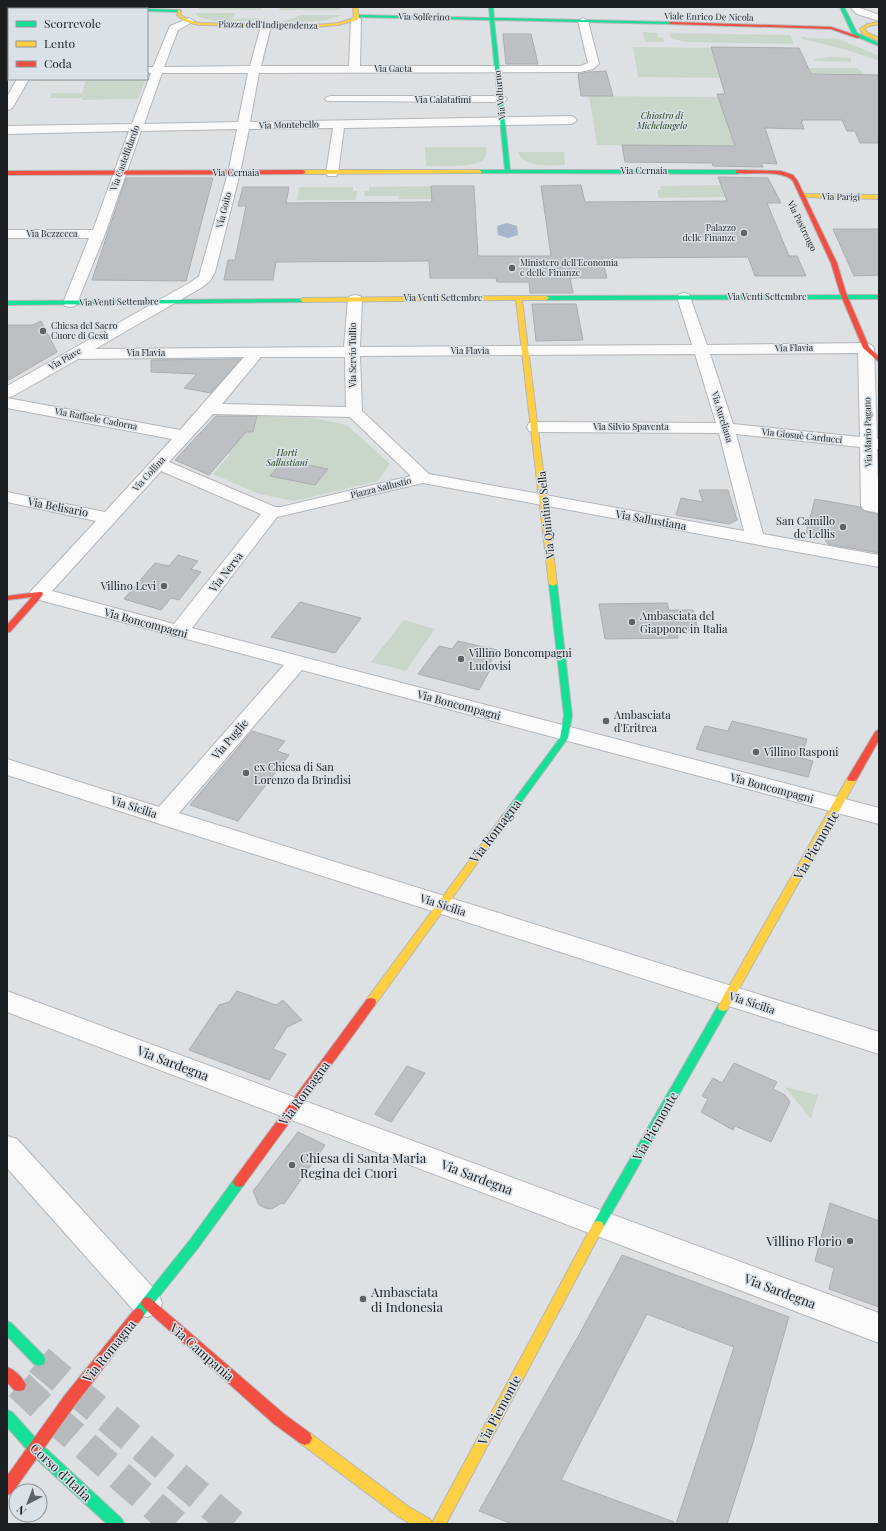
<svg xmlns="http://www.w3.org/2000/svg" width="886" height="1531" font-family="'Playfair Display',serif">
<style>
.green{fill:#c9d7ca}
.water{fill:#a6b6ca}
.building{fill:#bdc0c2;stroke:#aaadaf}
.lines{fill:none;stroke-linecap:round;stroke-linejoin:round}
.primary-tunnel{stroke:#b6babd;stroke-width:30;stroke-dasharray:30 15;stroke-linecap:butt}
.street-casing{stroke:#b3b6b9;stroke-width:2}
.fast-casing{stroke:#b3b6b9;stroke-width:2}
.slow-casing{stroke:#b3b6b9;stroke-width:2}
.jam-casing{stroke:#b3b6b9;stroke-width:2}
.street{fill:#fafafb;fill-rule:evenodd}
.fast{fill:#16e098;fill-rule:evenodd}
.slow{fill:#ffcf43;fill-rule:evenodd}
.jam{fill:#f24e42;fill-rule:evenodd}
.poi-dot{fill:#606365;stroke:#dae1e7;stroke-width:1.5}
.labels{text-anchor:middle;stroke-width:3;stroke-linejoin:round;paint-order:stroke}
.far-street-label{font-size:9px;fill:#1c1f21;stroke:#dae1e7}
.far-park-label{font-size:9px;font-style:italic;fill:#15370f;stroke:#dae1e7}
.far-poi-label{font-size:9px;fill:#1c1f21;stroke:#dae1e7;text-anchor:start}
.street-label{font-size:11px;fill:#1c1f21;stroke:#dae1e7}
.poi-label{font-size:11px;fill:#1c1f21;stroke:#dae1e7;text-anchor:start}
.near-street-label{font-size:13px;fill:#1c1f21;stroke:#dae1e7}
.near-poi-label{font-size:13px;fill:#1c1f21;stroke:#dae1e7;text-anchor:start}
</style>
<rect width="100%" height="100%" fill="#dde1e4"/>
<!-- green -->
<g class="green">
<polygon points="200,7 262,7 261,10 198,9"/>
<polygon points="280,7 339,7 341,10 279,10"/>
<path d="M196,13H236L232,19L258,18L257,20C238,21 214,25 196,15Z"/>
<polygon points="302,15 342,15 323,21 282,22"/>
<polygon points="643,32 657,33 658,37 664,38 664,42 645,42"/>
<polygon points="670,33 790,35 794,44 685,42 671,38"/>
<polygon points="800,36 807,38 839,39 879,56 879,61 850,51 803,39"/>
<polygon points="633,47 711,48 720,78 638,77"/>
<polygon points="831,57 851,58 851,62 815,61 814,59"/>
<polygon points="795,68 858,68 865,75 797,74"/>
<polygon points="34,79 146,79 138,99 81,100 82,98 50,98 52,93 82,93 86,81 33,81"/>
<polygon points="589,96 718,97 735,146 597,145"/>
<path d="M425,147H486C486,150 486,154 485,157C481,169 437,166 426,166Z"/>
<path d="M518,152H564L565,165C550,165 525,169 518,152Z"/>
<polygon points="721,185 726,197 659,198 657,190 661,190 660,186"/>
<polygon points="431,186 432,199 399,199 399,196 364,196 365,191 369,191 369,187"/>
<polygon points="299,187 353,187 353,191 357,191 356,200 297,200"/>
<polygon points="258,416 312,418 347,425 390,464 378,481 294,501 259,494 213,474 230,454 222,452 238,433 253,433"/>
<polygon points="404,620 435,629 406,671 371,662"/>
<polygon points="785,1087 818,1095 811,1119"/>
</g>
<!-- water -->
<polygon class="water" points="507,223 517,226 518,235 508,238 498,235 497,226"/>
<!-- building -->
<g class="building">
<polygon points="503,34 531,34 538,64 506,64"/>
<polygon points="711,47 799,48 811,74 879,75 879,143 860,143 855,131 847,131 842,120 802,120 803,121 801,121 804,129 765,128 777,164 761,163 763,167 713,166 712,163 625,162 622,145 735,146 717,94 725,94"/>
<polygon points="606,71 613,96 581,96 578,74 589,72"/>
<polygon points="718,177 768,178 781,203 767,203 789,256 797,256 806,276 755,276 748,257 602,258 607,278 570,278 573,293 530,293 529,282 497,282 496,278 430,278 429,261 276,262 273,280 224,280 228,260 235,260 246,206 238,206 243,187 289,187 286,203 432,202 431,186 474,186 478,256 551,256 541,186 581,185 585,202 727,201"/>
<polygon points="126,178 213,178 186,281 92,280"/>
<polygon points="833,229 879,229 879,275 854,276"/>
<polygon points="532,304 576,304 583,340 536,341"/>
<polygon points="41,321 57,352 7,381 7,325 33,325"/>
<polygon points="230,359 241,359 211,393 184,388 197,374 151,372 151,360"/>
<polygon points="216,416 257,416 253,432 246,432 209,475 175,460"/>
<polygon points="284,460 328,469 315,485 270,476"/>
<polygon points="699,490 728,490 737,520 729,524 676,515 681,498 703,502"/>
<polygon points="815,499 860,507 864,511 879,514 879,553 828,544 822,535 806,533"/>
<polygon points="178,555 198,561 191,569 201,572 179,600 171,598 161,610 124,599 155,563 169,566"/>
<polygon points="300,602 361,618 335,653 271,637"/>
<polygon points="667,603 669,610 693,610 698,630 676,630 678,638 605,639 599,604"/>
<polygon points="458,641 497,650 487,668 491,668 479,690 418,674 439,646 452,649"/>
<polygon points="732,721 807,739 801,758 813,761 808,777 696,749 705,726 728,731"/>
<polygon points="252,731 285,741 277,751 289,755 238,821 190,805"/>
<polygon points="237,991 276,1005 283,1000 302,1020 287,1027 273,1049 286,1054 269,1080 189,1050 219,1005 229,1002"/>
<polygon points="734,1063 777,1082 773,1089 785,1095 790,1102 771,1142 735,1126 733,1130 701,1112 708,1099 702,1096 713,1078 722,1083"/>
<polygon points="407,1066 425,1073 391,1122 375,1114"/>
<polygon points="298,1132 325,1145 284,1204 282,1203 271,1209 265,1208 259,1205 253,1191"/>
<polygon points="830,1203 879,1221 879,1307 829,1289 834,1268 815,1261"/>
<polygon points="622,1255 789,1317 752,1446 727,1524 676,1524 734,1347 647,1314 561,1480 674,1522 674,1524 512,1524 479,1511 580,1333"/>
</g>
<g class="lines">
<!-- primary-tunnel -->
<g class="primary-tunnel">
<polyline points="39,1360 233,1524"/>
<polyline points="19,1385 56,1420 175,1524"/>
</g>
<!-- street casing -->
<g class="street-casing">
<g id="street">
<path d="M850,7C861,7 868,11 879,15V21L857,14Z"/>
<path d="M356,16L361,19L360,66H580L588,63L578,21L583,18L588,21L599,64L593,69L580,72L259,73L250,122L571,116L575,118L577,120L575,122L571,124L344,128L338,173L336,176H328L326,173L333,128L249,129L240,173L215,272L210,281L201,288L95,349L344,347L348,299L350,296L355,295L360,296L362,299L360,347L692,345L677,297L679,294L684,293L689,294L707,345L866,343L871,345L874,348L877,439H879V449H877L879,513L864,510L861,506L860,447L736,434L763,534L879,555V567L423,483L277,517L192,628L879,808V824L302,670L179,813L879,1032V1054L7,775V759L159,807L284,665L32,598L29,594L32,590L96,521L7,502V492L105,512L172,439L7,408V398L180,430L244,357L78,359L13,396L7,398V386L191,282L199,276L228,173L237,129L141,131L105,234L77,303L75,306L70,307L65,306L63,303L89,238H7V230H93L129,131L7,134V126L132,124L151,73H147V67H153L170,26L189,18L194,21L178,30L164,67L250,66L261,26L266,23L271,26L261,66H349L351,19ZM162,73H248L238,122L144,124ZM858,353L860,437L733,424L710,354ZM695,354L716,423L535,422L529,423L527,427L529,431L535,432L719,433L744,531L429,474L362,411L360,356ZM261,357H345L346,407L222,404ZM213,414L350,417L411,476L281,507H275L169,462ZM161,471L261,514L174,624L52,591Z"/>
<rect x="7" y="67" width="2" height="6"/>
<polygon points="17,79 29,79 13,107 11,109 7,110 7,97"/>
<polygon points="331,96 501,96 505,97 507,99 505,101 501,102 327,101 325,99 327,97"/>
<polygon points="7,991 879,1313 879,1343 7,1012"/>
<polygon points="7,1136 17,1139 158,1293 162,1303 158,1313 147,1317 136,1313 7,1168"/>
</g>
</g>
<!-- fast casing -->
<g class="fast-casing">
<g id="fast">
<polygon points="7,7 76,8 78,9 7,9"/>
<polygon points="489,7 493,7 494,18 670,22 672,23 670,24 494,20 510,170 738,170 741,172 738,174 477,173 477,171 479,170 505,170 490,20 357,17 355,16 357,15 490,18"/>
<polygon points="840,7 844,7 857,33 879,43 879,46 853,35"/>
<polygon points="146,9 147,9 179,10 181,11 179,12 147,11"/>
<polygon points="879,295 879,299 546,300 543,298 546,296"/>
<polygon points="305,299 305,301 303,302 7,305 7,301"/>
<polygon points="550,582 553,582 557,584 572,716 568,738 509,819 506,820 501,817 503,815 560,738 564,716 549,584"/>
<polygon points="723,1003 727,1004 728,1007 727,1010 602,1230 598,1231 594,1230 592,1226 594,1222 719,1004"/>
<polygon points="239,1177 243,1178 245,1182 243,1186 198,1248 142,1318 138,1320 134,1318 132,1314 134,1310 190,1240 235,1178"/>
<polygon points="7,1321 11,1323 44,1356 45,1360 44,1364 39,1366 34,1364 7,1336"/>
<polygon points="7,1410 12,1412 40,1443 122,1519 124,1524 107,1524 30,1453 7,1427"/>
</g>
</g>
<!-- slow casing -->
<g class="slow-casing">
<g id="slow">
<polygon points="353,7 357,7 359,16 357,20 338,25 315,27 199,25 186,22 177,15 178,10 180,10 181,15 188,20 199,23 315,25 338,23 354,18"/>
<polygon points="879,22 879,24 869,26 864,29 868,33 879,38 879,41 864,35 860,29 867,24"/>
<polygon points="479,170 481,171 481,173 303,174 300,172 303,170"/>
<polygon points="803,194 879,195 879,199 801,197 801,195"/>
<polygon points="519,296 546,296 549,298 546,300 522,300 557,584 553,586 549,584 516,300 303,302 300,300 303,298"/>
<polygon points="852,776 857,779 727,1010 723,1011 719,1010 718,1007 719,1004 847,779"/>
<polygon points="506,814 511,817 509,819 375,1005 371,1006 367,1005 366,1002 367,999 503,815"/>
<polygon points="598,1221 602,1222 604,1226 602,1230 446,1524 411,1524 399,1517 300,1443 298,1438 300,1433 305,1431 310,1433 409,1507 430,1519 432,1523 594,1222"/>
</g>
</g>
<!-- jam casing -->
<g class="jam-casing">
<g id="jam">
<polygon points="670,22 831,27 861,37 857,38 831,29 669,24"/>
<path d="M738,170L781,171L793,175L797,180L837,263L846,293L869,347L879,357V362L863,348L840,293L831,263L793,181C783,169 751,175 736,173V171Z"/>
<polygon points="7,171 303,170 306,172 303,174 7,175"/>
<polygon points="39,592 42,592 43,594 42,596 10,632 7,632 7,625 32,597 7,600 7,596"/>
<polygon points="879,729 879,740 857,779 855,781 849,781 847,779 875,732"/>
<polygon points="371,998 375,999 376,1002 375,1005 243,1186 239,1187 235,1186 233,1182 235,1178 367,999"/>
<polygon points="147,1297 151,1299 284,1414 310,1433 312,1438 310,1443 305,1445 300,1443 274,1424 143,1307 141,1303 143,1299"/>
<polygon points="138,1308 142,1310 144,1314 142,1318 75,1405 12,1493 7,1495 7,1476 65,1395 134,1310"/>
<path d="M7,1367C15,1370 22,1377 26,1385L24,1390L19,1391L14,1390L7,1382Z"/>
</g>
</g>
<!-- street -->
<use href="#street" class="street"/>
<!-- fast -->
<use href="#fast" class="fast"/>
<!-- slow -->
<use href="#slow" class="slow"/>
<!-- jam -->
<use href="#jam" class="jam"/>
</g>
<!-- markers -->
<g class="poi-dot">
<circle cx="744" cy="233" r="4"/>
<circle cx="512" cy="268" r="4"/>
<circle cx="43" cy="331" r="4"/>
<circle cx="843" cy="527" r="4"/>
<circle cx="164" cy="586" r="4"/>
<circle cx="632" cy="622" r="4"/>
<circle cx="461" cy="659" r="4"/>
<circle cx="606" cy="721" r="4"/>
<circle cx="756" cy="752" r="4"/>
<circle cx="246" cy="773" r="4"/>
<circle cx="292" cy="1165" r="4"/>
<circle cx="850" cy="1241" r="4"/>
<circle cx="363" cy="1299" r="4"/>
</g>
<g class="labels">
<!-- far-street labels -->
<g class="far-street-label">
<text transform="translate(424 17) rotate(1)" y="3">Via Solferino</text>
<text transform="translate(709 17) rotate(1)" y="3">Viale Enrico De Nicola</text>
<text transform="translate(268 25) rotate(1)" y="3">Piazza dell'Indipendenza</text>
<text x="393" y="72">Via Gaeta</text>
<text transform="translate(500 95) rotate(-96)" y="3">Via Volturno</text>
<text x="443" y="103">Via Calatafimi</text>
<text transform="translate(289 125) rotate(-1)" y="3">Via Montebello</text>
<text transform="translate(125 158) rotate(-70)" y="3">Via Castelfidardo</text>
<text x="644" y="174">Via Cernaia</text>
<text x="236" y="176">Via Cernaia</text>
<text transform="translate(841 197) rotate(1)" y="3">Via Parigi</text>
<text transform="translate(224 210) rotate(-76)" y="3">Via Goito</text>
<text transform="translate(802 226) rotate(64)" y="3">Via Pastrengo</text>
<text x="52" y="237">Via Bezzecca</text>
<text x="767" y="300">Via Venti Settembre</text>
<text x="443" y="301">Via Venti Settembre</text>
<text transform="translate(119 302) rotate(-1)" y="3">Via Venti Settembre</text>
<text transform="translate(794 348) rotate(-1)" y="3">Via Flavia</text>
<text x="470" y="354">Via Flavia</text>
<text x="146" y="356">Via Flavia</text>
<text transform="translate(353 355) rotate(-90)" y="3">Via Servio Tullio</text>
<text transform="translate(65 359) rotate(-30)" y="3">Via Piave</text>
<text transform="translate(722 417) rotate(73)" y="3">Via Aureliana</text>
<text transform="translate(96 419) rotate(11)" y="3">Via Raffaele Cadorna</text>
<text x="631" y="430">Via Silvio Spaventa</text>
<text transform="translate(868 432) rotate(-91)" y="3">Via Mario Pagano</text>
<text transform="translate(802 436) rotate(6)" y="3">Via Giosuè Carducci</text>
<text transform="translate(149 474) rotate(-48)" y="3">Via Collina</text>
<text transform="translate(381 488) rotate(-14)" y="3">Piazza Sallustio</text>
</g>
<!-- far-park labels -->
<g class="far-park-label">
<text x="662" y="119">Chiostro di<tspan x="662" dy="10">Michelangelo</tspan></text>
<text x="287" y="456">Horti<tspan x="287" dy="10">Sallustiani</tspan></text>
</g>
<!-- far-poi labels -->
<g class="far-poi-label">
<text x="736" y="231" text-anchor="end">Palazzo<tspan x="736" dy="10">delle Finanze</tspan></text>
<text x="520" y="266">Ministero dell'Economia<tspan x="520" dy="10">e delle Finanze</tspan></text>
<text x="51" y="329">Chiesa del Sacro<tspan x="51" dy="10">Cuore di Gesù</tspan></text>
</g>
<!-- street labels -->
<g class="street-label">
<text transform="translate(58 507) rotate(11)" y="4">Via Belisario</text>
<text transform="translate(546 515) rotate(-96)" y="4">Via Quintino Sella</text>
<text transform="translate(651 520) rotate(10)" y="4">Via Sallustiana</text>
<text transform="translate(226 572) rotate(-52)" y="4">Via Nerva</text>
<text transform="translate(146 623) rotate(15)" y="4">Via Boncompagni</text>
<text transform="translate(459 705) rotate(15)" y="4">Via Boncompagni</text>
<text transform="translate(230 739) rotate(-49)" y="4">Via Puglie</text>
<text transform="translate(772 788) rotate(15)" y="4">Via Boncompagni</text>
<text transform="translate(134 807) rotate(18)" y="4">Via Sicilia</text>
<text transform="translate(443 905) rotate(18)" y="4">Via Sicilia</text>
<text transform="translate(752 1003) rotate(18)" y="4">Via Sicilia</text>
</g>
<!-- poi labels -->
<g class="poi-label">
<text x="835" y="525" text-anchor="end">San Camillo<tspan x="835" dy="13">de Lellis</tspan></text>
<text x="156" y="590" text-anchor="end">Villino Levi</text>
<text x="640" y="620">Ambasciata del<tspan x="640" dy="13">Giappone in Italia</tspan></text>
<text x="469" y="657">Villino Boncompagni<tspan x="469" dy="13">Ludovisi</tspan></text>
<text x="614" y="719">Ambasciata<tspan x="614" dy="13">d'Eritrea</tspan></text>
<text x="764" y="756">Villino Rasponi</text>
<text x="254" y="771">ex Chiesa di San<tspan x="254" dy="13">Lorenzo da Brindisi</tspan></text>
</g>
<!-- near-street labels -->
<g class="near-street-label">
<text transform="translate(495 831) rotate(-53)" y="5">Via Romagna</text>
<text transform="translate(816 845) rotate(-60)" y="5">Via Piemonte</text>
<text transform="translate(173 1063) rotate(21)" y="5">Via Sardegna</text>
<text transform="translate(304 1093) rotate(-54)" y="5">Via Romagna</text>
<text transform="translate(655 1126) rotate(-60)" y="5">Via Piemonte</text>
<text transform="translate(477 1177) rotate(21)" y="5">Via Sardegna</text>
<text transform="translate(780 1291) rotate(21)" y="5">Via Sardegna</text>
<text transform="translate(109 1351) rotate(-51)" y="5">Via Romagna</text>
<text transform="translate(202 1352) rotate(41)" y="5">Via Campania</text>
<text transform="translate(499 1410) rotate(-62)" y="5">Via Piemonte</text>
<text transform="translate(61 1472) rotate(43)" y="5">Corso d'Italia</text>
</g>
<!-- near-poi labels -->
<g class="near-poi-label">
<text x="300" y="1163">Chiesa di Santa Maria<tspan x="300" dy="15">Regina dei Cuori</tspan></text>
<text x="842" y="1246" text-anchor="end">Villino Florio</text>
<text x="371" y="1297">Ambasciata<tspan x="371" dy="15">di Indonesia</tspan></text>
</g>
</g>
<!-- border -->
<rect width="886" height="1531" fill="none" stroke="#1c1f21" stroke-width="16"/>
<!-- legend -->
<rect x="8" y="8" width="140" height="72" fill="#dae1e7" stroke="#8e9398"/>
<rect x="16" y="21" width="20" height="6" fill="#16e098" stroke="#8e9398"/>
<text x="44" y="28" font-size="12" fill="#1c1f21">Scorrevole</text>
<rect x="16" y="41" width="20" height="6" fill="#ffcf43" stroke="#8e9398"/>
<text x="44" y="48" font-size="12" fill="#1c1f21">Lento</text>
<rect x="16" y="61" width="20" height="6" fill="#f24e42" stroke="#8e9398"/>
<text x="44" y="68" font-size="12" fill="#1c1f21">Coda</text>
<!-- north arrow -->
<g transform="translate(28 1503) rotate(222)"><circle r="19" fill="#dae1e7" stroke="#8e9398"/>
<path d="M0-3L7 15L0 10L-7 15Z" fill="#606365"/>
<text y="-6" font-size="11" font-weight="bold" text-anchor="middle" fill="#1c1f21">N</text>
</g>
</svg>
